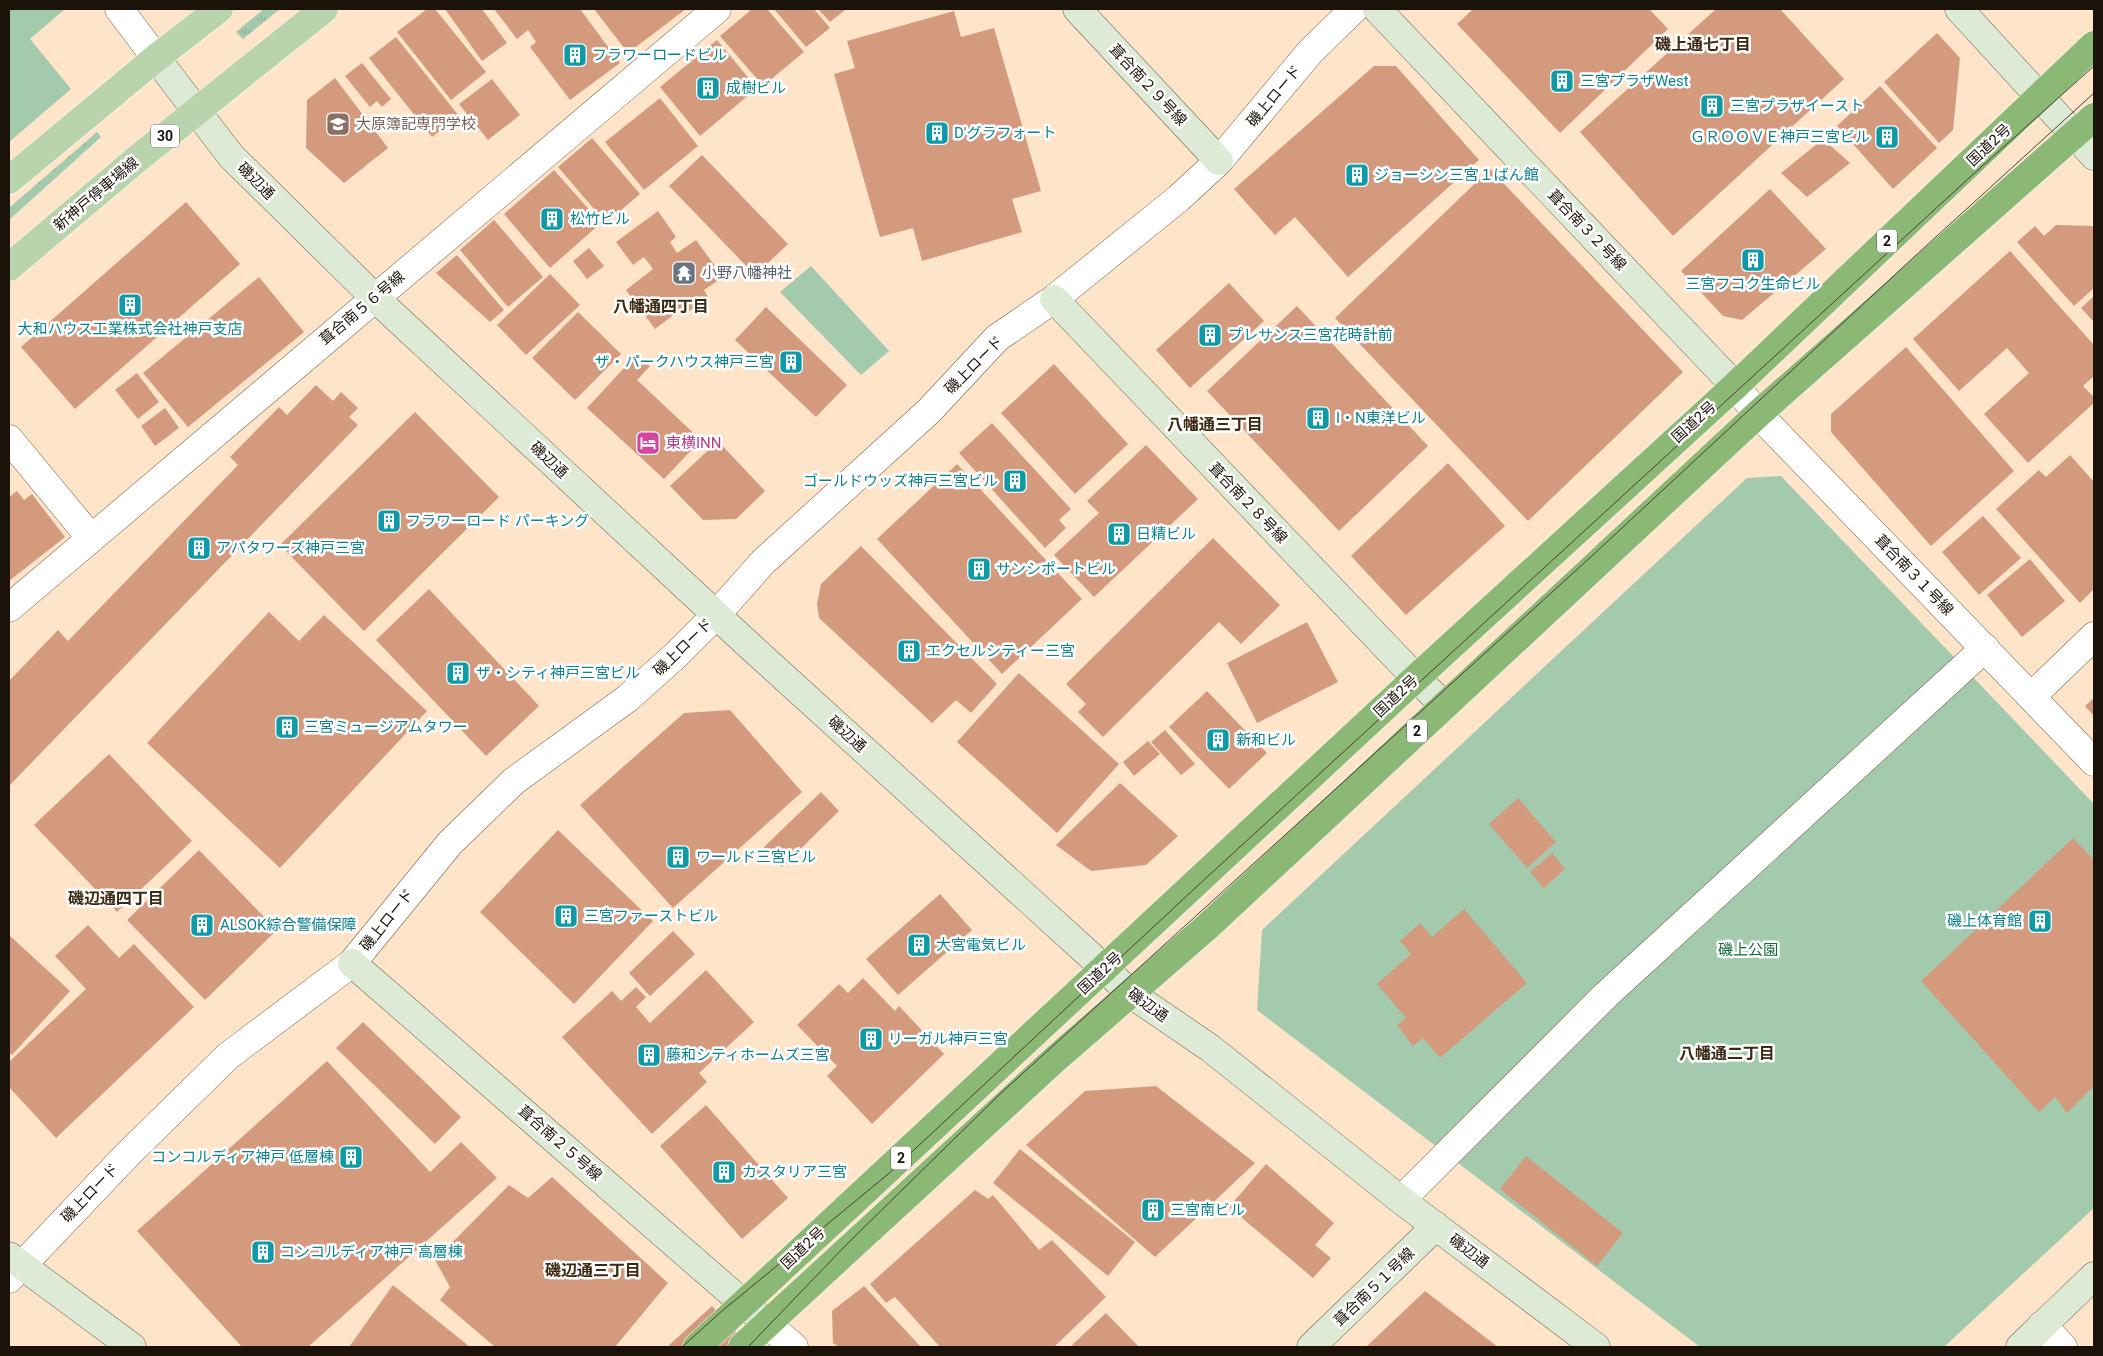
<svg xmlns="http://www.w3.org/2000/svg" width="2103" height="1356" font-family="Roboto,'Noto Sans JP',sans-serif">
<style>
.grass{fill:url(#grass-tufts)}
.green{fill:#a4caae}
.building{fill:#d49a7e}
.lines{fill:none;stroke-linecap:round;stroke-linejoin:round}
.street-casing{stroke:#745f46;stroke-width:29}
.secondary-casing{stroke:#745f46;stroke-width:29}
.primary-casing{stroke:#fff;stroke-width:29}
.highway-casing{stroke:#fff;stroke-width:29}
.street{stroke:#fff;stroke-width:28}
.secondary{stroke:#dcead6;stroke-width:28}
.primary{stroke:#b9d4ac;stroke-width:28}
.highway{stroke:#8bb875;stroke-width:28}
.tram{stroke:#493d30;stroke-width:1}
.labels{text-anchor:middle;stroke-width:5;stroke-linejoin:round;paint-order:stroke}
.shield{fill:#fff;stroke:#5f5953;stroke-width:1}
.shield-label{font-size:14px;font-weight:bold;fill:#1b1209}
.culture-label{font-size:15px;fill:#0d838f;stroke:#fff;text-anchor:start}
.street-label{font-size:15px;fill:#1b1209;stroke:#fff}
.education-label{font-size:15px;fill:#785e54;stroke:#fff;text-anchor:start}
.worship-label{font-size:15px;fill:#5b616d;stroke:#fff;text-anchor:start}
.hotel-label{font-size:15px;fill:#b23c85;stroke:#fff;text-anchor:start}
.park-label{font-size:15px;fill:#146939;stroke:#fff}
.neighbourhood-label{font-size:16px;font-weight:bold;fill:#3c2911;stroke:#fff}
</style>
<defs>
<pattern id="grass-tufts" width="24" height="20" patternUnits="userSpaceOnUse" patternTransform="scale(1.25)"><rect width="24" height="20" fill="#a4caae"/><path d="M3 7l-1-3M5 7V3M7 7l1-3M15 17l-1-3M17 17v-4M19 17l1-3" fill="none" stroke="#8dac94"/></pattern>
</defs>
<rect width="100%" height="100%" fill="#fee5c9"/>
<!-- grass -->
<g class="grass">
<polygon points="264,9 280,9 243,39 236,32"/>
<polygon points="97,132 101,137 9,220 9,208"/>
</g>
<!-- green -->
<g class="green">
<polygon points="9,9 65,9 30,39 71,89 9,142"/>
<polygon points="811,266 889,351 861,375 780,292"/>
<polygon points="1781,476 2094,804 2094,1208 1944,1347 1700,1347 1257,1010 1262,930 1747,478"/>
</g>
<!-- building -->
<g class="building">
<polygon points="427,9 435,9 486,72 451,100 397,32"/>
<polygon points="445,9 482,9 507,43 482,61"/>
<polygon points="494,9 580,9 620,63 570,100 530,47 536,42 528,30 517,39"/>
<polygon points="594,9 686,9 628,53"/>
<polygon points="752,9 767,9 804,52 763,86 720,36"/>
<polygon points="774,9 814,9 830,28 806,47"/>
<polygon points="818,9 846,9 830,22"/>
<polygon points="1473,9 1649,9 1668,29 1560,133 1457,24"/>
<polygon points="1716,9 1780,9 1844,79 1673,236 1580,132"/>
<polygon points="954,11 961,37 994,28 1041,191 1012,199 1022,232 922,261 913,228 880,237 834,74 855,68 847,41"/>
<polygon points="1937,33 1960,58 1953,130 1939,143 1884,82"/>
<polygon points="396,37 459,116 432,137 369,58"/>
<polygon points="717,40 757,88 700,136 660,87"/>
<polygon points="362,63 391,99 382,107 377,101 370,107 345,76"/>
<polygon points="1374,66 1396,66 1479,160 1348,277 1295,217 1275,235 1234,189"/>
<polygon points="335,78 388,148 344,183 306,148 307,100"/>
<polygon points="492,79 520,115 488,140 459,104"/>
<polygon points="1880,86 1937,148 1893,189 1837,126"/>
<polygon points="660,98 698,146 644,190 605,142"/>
<polygon points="592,138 640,194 606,223 558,167"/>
<polygon points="1823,139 1850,163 1807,197 1781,173"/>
<polygon points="702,155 788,244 755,275 669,186"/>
<polygon points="1490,169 1683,372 1528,521 1335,318"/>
<polygon points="554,170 601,223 550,268 504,214"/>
<polygon points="1770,189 1826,249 1742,320 1723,316 1681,271"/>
<polygon points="186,202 240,264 75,409 21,347"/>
<polygon points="658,211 676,237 670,242 677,253 696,240 723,277 704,290 708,297 684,315 680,310 655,329 626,290 653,269 644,257 633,265 616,242"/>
<polygon points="494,220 543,277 508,307 460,250"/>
<polygon points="2056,225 2094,226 2094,288 2074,306 2017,242 2035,226 2044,236"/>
<polygon points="589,248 604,266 587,279 573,261"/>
<polygon points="2010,251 2094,345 2094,376 2083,386 2094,397 2094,403 2028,463 1984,414 2029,373 2007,348 1959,391 1913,339"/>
<polygon points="457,255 504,310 490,322 436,273"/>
<polygon points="550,274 580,305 526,355 497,325"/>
<polygon points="259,277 304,332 188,427 143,373"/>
<polygon points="1229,283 1264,321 1190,388 1156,350"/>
<polygon points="2094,296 2094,322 2081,308"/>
<polygon points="1297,306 1428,446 1339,531 1207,391"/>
<polygon points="766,307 847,385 816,417 735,340"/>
<polygon points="578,312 621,354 575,400 532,358"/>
<polygon points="1906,347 2014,471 1931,546 1831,432 1831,414"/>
<polygon points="637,354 650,366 637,380 701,440 664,479 587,408"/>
<polygon points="1054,364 1128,444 1075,494 1001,413"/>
<polygon points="137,373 159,402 138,419 115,390"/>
<polygon points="316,385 333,401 341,392 358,408 349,417 358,425 9,786 9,681 58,630 68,641 238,465 230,457 279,407 287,415"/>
<polygon points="165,408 179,428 155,446 141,426"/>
<polygon points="415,412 499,497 364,631 280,545"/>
<polygon points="992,423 1071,509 1059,520 1066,528 1045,548 959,453"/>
<polygon points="718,441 765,491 736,519 703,520 670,486"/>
<polygon points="1146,445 1198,499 1094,597 1054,555 1099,513 1087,501"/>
<polygon points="2070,455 2094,482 2094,589 2080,603 1996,509 2039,470 2046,477"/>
<polygon points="1448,463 1505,526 1406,615 1351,556"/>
<polygon points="957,464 1082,599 1002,674 877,539"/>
<polygon points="17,491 24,500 32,494 65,537 9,581 9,497"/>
<polygon points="1983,516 2021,558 1979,595 1942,552"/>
<polygon points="1213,538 1280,605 1241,644 1219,622 1103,737 1078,712 1086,704 1066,684"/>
<polygon points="861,546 997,684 971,713 956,700 932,723 819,618 817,604 821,584"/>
<polygon points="2030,559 2065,601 2022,637 1987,595"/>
<polygon points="429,589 539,706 486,756 376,640"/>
<polygon points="269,612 299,641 324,615 427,711 280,868 147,743"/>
<polygon points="1307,622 1338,682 1257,723 1227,663"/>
<polygon points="1019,673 1119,764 1057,833 957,742"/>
<polygon points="1207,691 1267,753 1229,789 1169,727"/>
<polygon points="2094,698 2094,716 2085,706"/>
<polygon points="730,710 802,792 673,908 580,805 684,713"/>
<polygon points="1165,730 1195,764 1181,775 1151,742"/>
<polygon points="1148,741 1160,754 1134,776 1123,762"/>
<polygon points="109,754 192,841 117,912 34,825"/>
<polygon points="1120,783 1178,836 1146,865 1091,871 1056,845"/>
<polygon points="821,792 839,811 782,867 764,847"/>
<polygon points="1518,798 1556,842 1527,868 1489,824"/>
<polygon points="558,830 653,921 574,1004 480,912"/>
<polygon points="2073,838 2094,860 2094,1086 2067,1113 2055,1097 2039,1112 1921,981"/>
<polygon points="199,850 277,930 205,1000 127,920"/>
<polygon points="1552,853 1565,869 1544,888 1530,872"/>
<polygon points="940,894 972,930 898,995 866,959"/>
<polygon points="1464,909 1527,983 1440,1058 1423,1038 1413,1046 1397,1025 1406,1018 1377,984 1411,954 1400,941 1420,923 1432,937"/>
<polygon points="88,925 119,958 134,944 194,1007 56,1138 9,1087 9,1062 86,989 55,956"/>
<polygon points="673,931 695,954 650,996 629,973"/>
<polygon points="9,935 70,991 12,1055 9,1052"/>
<polygon points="706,970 754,1022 699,1073 707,1082 652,1134 562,1037 612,991 621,1001 636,987 646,997 636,1007 650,1023"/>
<polygon points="863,978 895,1011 899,1006 944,1054 872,1124 827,1076 837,1066 797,1025 839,984 848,993"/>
<polygon points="363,1022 461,1117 435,1144 336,1048"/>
<polygon points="327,1061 430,1172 461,1142 497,1178 308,1347 242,1347 137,1231"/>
<polygon points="1156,1086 1255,1163 1155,1257 1026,1145 1085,1091"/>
<polygon points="706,1105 788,1198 742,1239 660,1146"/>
<polygon points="1020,1149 1135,1242 1108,1276 993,1183"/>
<polygon points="1526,1156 1623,1233 1597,1266 1500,1189"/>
<polygon points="1266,1164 1334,1223 1315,1245 1331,1258 1313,1278 1229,1207"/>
<polygon points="552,1177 668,1283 615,1347 495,1347 440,1300 450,1287 435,1260 509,1185 528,1198"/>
<polygon points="975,1190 988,1199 993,1195 1039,1250 1052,1240 1106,1297 1054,1347 940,1347 895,1297 886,1303 870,1284"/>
<polygon points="393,1285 470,1347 349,1347"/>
<polygon points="864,1286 921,1347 839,1347 833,1343 832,1311"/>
<polygon points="1425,1291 1498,1347 1366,1347"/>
<polygon points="712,1306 750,1347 667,1347"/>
<polygon points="1106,1313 1139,1347 1075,1347 1072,1345"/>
</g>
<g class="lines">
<!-- street casing -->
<g class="street-casing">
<g id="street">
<polyline points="119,9 156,58"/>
<polyline points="1735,386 1758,414 2094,762"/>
<polyline points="9,439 91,538"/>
<polyline points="9,608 717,9"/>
<polyline points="2032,696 2094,636"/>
<polyline points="1401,1200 1606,995 1985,648"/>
<polyline points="9,1279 127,1155 228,1056 352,963 450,843 514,781 628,698 676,655 716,615 763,562 929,411 997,338 1054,299 1179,198 1219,161 1310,52 1354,9"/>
<polyline points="767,1324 794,1347"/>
<polyline points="2042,1325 2063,1347"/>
</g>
</g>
<!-- secondary casing -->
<g class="secondary-casing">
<g id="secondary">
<polyline points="1077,9 1219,161"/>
<polyline points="1377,9 1735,386"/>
<polyline points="1959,9 2094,156"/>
<polyline points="156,58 231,156 375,298 752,648 1104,968 1131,994 1210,1048 1401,1200 1596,1347"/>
<polyline points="1054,299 1416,678 1444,705"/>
<polyline points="352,963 767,1324"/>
<polyline points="9,1256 132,1347"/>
<polyline points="1311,1347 1436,1226"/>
<polyline points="2020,1347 2094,1276"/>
</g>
</g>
<!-- primary casing -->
<g class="primary-casing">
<g id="primary">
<polyline points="9,180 156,58 219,9"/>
<polyline points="9,267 137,159 324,9"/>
</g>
</g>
<!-- highway casing -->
<g class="highway-casing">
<g id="highway">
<polyline points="697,1347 1416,678 1735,386 2094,45"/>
<polyline points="742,1347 1053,1061 1208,926 1758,414 2094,117"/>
</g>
</g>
<!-- street -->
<use href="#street" class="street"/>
<!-- secondary -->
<use href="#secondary" class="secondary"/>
<!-- primary -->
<use href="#primary" class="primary"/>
<!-- highway -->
<use href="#highway" class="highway"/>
<!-- tram -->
<g class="tram">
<polyline points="682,1347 722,1311 887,1175 1193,890 1969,178 2094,66"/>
<polyline points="748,1347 848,1243 999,1095 1594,554 1915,256 2094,93"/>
</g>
</g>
<!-- icons -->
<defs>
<g id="building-square" transform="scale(1.25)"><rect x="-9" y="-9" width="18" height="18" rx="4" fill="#0f9aa8" stroke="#fff"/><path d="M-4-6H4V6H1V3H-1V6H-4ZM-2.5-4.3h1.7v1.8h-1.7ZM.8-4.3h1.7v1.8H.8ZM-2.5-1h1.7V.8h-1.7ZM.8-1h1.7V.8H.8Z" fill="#fff"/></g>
<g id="university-square" transform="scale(1.25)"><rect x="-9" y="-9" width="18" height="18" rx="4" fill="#8d6e63" stroke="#fff"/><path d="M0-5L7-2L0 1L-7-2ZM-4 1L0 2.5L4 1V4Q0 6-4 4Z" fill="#fff"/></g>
<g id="temple-square" transform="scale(1.25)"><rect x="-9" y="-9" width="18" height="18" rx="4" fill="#6b7280" stroke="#fff"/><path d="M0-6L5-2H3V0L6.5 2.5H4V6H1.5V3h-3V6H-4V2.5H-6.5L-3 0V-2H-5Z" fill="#fff"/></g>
<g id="hotel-square" transform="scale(1.25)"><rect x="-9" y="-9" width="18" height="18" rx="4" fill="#d1479c" stroke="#fff"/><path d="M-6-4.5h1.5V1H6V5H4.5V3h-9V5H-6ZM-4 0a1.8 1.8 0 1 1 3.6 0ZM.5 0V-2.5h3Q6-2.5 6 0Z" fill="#fff"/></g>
</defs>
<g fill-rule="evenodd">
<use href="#building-square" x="575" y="55"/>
<use href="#building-square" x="1562" y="81"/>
<use href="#building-square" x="708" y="88"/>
<use href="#building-square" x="1712" y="106"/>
<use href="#university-square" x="338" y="124"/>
<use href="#building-square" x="937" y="133"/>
<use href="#building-square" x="1887" y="137"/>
<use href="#building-square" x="1357" y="175"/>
<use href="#building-square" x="552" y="219"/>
<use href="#building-square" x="1753" y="260"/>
<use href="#temple-square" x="684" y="273"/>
<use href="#building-square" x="130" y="305"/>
<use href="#building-square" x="1210" y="335"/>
<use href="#building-square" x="791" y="362"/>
<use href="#building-square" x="1318" y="418"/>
<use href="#hotel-square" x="648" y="443"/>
<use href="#building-square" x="1015" y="481"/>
<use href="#building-square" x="389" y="521"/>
<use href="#building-square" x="1119" y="534"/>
<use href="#building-square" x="199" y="548"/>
<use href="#building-square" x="979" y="569"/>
<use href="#building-square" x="909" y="651"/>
<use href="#building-square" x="458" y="673"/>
<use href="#building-square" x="287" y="727"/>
<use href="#building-square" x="1218" y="740"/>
<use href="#building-square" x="678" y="857"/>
<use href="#building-square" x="566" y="916"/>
<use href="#building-square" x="2040" y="921"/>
<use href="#building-square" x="202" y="925"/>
<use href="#building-square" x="919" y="945"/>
<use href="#building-square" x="871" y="1039"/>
<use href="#building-square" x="649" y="1055"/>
<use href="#building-square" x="351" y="1157"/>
<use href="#building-square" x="724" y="1172"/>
<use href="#building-square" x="1153" y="1210"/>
<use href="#building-square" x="263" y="1252"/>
</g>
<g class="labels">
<!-- shield labels -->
<g class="shield">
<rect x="151" y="124.5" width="28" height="23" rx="4"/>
<rect x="1877" y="229.5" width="20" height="23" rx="4"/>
<rect x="1407" y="719.5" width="20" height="23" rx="4"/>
<rect x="891" y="1146.5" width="20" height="23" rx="4"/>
</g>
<g class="shield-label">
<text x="165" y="141">30</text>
<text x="1887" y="246">2</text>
<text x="1417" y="736">2</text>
<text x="901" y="1163">2</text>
</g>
<!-- culture labels -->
<g class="culture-label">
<text x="592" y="60">フラワーロードビル</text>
<text x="1580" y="86">三宮プラザWest</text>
<text x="726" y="93">成樹ビル</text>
<text x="1730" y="111">三宮プラザイースト</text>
<text x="954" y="138">D'グラフォート</text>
<text x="1870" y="142" text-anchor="end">ＧＲＯＯＶＥ神戸三宮ビル</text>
<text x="1374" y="180">ジョーシン三宮１ばん館</text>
<text x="570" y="224">松竹ビル</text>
<text x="1753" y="289" text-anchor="middle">三宮フコク生命ビル</text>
<text x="130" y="334" text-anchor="middle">大和ハウス工業株式会社神戸支店</text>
<text x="1228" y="340">プレサンス三宮花時計前</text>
<text x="774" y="367" text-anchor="end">ザ・パークハウス神戸三宮</text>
<text x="1336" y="423">I・N東洋ビル</text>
<text x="998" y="486" text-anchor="end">ゴールドウッズ神戸三宮ビル</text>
<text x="406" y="526">フラワーロード パーキング</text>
<text x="1136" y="539">日精ビル</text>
<text x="216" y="553">アパタワーズ神戸三宮</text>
<text x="996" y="574">サンシポートビル</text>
<text x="926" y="656">エクセルシティー三宮</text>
<text x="476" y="678">ザ・シティ神戸三宮ビル</text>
<text x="304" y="732">三宮ミュージアムタワー</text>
<text x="1236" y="745">新和ビル</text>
<text x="696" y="862">ワールド三宮ビル</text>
<text x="584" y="921">三宮ファーストビル</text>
<text x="2022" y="926" text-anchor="end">磯上体育館</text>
<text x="220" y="930">ALSOK綜合警備保障</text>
<text x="936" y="950">大宮電気ビル</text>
<text x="888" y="1044">リーガル神戸三宮</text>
<text x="666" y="1060">藤和シティホームズ三宮</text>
<text x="334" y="1162" text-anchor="end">コンコルディア神戸 低層棟</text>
<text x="742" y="1177">カスタリア三宮</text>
<text x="1170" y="1215">三宮南ビル</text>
<text x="280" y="1257">コンコルディア神戸 高層棟</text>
</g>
<!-- street labels -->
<g class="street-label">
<text transform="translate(1148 85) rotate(47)" y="5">葺合南２９号線</text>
<text transform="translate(1274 96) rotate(-50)" y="5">磯上ロード</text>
<text transform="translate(1989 145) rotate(-43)" y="5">国道2号</text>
<text transform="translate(256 181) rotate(45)" y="5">磯辺通</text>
<text transform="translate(96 194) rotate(-40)" y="5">新神戸停車場線</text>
<text transform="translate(1587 230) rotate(46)" y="5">葺合南３２号線</text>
<text transform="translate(362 308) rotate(-40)" y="5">葺合南５６号線</text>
<text transform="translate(974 365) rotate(-45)" y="5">磯上ロード</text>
<text transform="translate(1694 422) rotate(-42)" y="5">国道2号</text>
<text transform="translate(549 460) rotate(43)" y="5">磯辺通</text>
<text transform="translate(1248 503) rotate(46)" y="5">葺合南２８号線</text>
<text transform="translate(1914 575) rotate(46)" y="5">葺合南３１号線</text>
<text transform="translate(683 647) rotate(-44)" y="5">磯上ロード</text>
<text transform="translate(1396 696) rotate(-43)" y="5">国道2号</text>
<text transform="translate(847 734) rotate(42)" y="5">磯辺通</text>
<text transform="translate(387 920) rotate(-51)" y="5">磯上ロード</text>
<text transform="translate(1100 973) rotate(-43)" y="5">国道2号</text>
<text transform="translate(1148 1005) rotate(36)" y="5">磯辺通</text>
<text transform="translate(560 1143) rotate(41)" y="5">葺合南２５号線</text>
<text transform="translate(90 1193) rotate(-46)" y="5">磯上ロード</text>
<text transform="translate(803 1248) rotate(-43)" y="5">国道2号</text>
<text transform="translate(1469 1251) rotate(37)" y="5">磯辺通</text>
<text transform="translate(1374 1287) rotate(-44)" y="5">葺合南５１号線</text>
</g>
<!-- education labels -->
<g class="education-label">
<text x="356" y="129">大原簿記専門学校</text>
</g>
<!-- worship labels -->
<g class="worship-label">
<text x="702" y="278">小野八幡神社</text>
</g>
<!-- hotel labels -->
<g class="hotel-label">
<text x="666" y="448">東横INN</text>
</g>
<!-- park labels -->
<g class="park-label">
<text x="1748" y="955">磯上公園</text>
</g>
<!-- neighbourhood labels -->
<g class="neighbourhood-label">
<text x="1703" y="50">磯上通七丁目</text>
<text x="661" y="312">八幡通四丁目</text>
<text x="1215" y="430">八幡通三丁目</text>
<text x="116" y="904">磯辺通四丁目</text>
<text x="1727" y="1059">八幡通二丁目</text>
<text x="593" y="1276">磯辺通三丁目</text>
</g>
</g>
<!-- border -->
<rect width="2103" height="1356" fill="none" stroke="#1b1209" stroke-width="20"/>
</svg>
